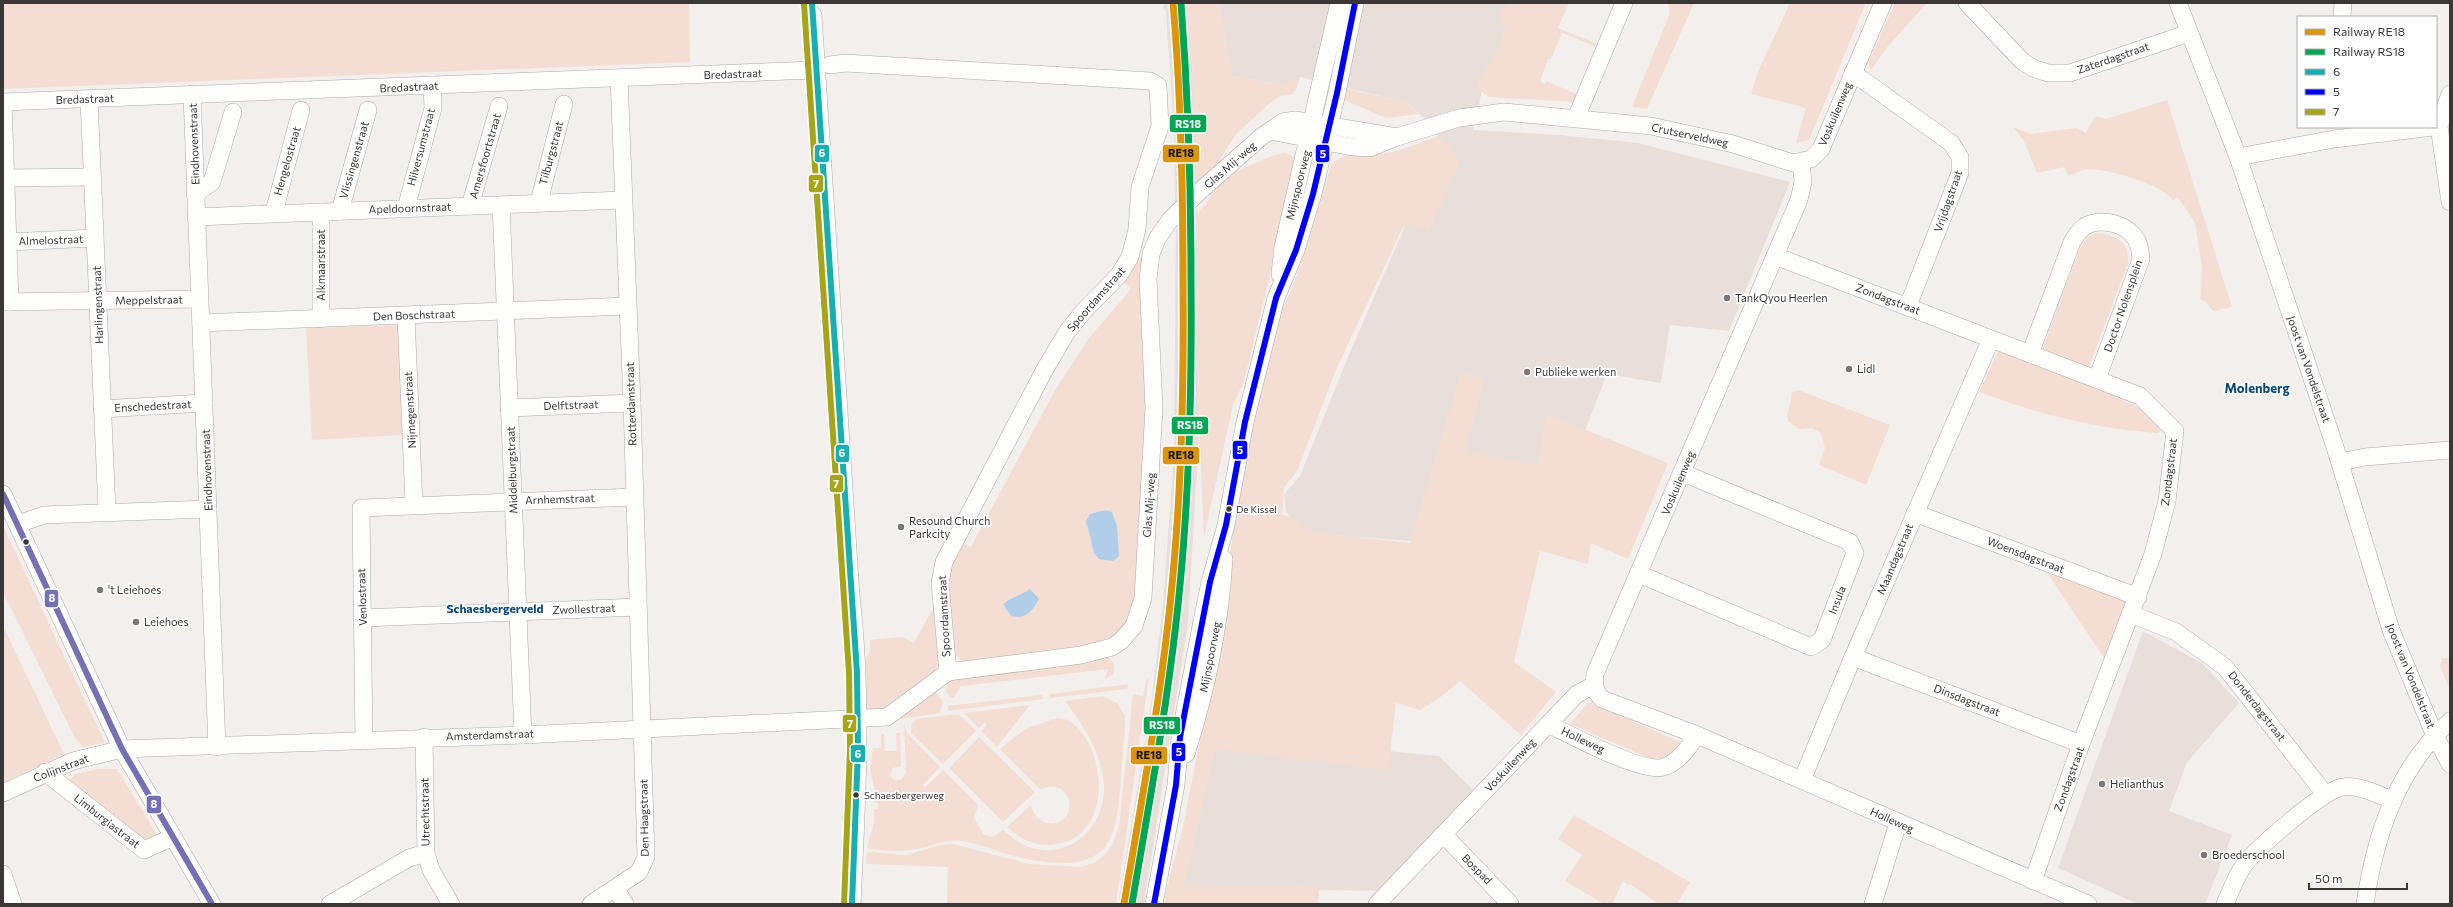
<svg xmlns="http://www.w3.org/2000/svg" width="2453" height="907" font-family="Commissioner,sans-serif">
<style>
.built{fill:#e9dfda}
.green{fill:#f4ded3;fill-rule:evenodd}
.water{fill:#b0cdea}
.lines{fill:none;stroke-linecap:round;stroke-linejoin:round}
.minor-casing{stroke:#aeaaa9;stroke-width:18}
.minor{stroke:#fdfdfc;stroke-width:17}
.bus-1-casing{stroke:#fff;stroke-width:9}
.bus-2-casing{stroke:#fff;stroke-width:9}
.bus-3-casing{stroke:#fff;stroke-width:9}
.bus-4-casing{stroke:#fff;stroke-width:9}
.bus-1{stroke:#17afaf;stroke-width:6}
.bus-2{stroke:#00f;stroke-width:6}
.bus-3{stroke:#a6a518;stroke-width:6}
.bus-4{stroke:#7570b3;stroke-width:6}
.rail-1-casing{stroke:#fff;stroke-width:10}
.rail-2-casing{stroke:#fff;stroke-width:10}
.rail-1{stroke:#db9508;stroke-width:7}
.rail-2{stroke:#00a651;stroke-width:7}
.poi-dot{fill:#7b7776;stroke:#fff;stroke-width:1.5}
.bus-dot{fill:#3a3736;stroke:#fff;stroke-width:1.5}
.labels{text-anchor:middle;stroke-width:3.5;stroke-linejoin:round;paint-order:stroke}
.bus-label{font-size:10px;fill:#3a3736;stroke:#fff;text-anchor:start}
.street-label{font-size:11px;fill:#3a3736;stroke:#fff}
.poi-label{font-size:11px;fill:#3a3736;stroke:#fff;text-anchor:start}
.neighbourhood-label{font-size:12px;font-weight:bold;fill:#094878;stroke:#fff}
.quarter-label{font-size:13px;font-weight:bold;fill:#094878;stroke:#fff}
.line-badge{stroke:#fff;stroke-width:1.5}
.badge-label{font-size:11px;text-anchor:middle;font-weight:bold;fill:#fff}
.pale-badge-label{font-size:11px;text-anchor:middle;font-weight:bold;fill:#111}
</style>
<rect width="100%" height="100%" fill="#f3efed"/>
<!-- built -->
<g class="built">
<polygon points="1165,3 1188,3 1196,119 1198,184 1175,205 1174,131 1171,121 1173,116 1166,12 1163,7"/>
<polygon points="1218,3 1545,3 1483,86 1473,130 1559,135 1638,143 1790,182 1729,331 1670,325 1661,383 1607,374 1585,431 1542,472 1411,541 1298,532 1286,511 1284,494 1300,476 1348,357 1441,144 1428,121 1405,102 1300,77 1282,85 1232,76"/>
<polygon points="1197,209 1199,434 1188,622 1144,904 1118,904 1151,705 1163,604 1174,456 1176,228"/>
<polygon points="2143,631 2202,663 2239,703 2187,762 2169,811 2232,835 2205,904 2138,904 2058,868"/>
<polygon points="1210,734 1439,756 1474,791 1377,891 1178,887"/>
</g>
<!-- green -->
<g class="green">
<polygon points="3,3 689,3 690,62 3,89"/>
<polygon points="1188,3 1218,3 1232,76 1281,85 1300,77 1296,90 1290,95 1281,96 1271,102 1236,134 1218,163 1198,184 1196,119"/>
<polygon points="1510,3 1569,3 1558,28 1600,45 1599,48 1562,33 1551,59 1548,59 1540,81 1545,84 1546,81 1579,95 1576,102 1489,97 1477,88 1478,82 1498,50 1506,25 1497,19"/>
<polygon points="1668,3 1694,3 1647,109 1632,107 1670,13"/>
<polygon points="1790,3 1866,3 1809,140 1796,143 1806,108 1751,94 1758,72"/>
<polygon points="1895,3 1927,3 1888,46 1871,70 1868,63"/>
<polygon points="1342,88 1405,102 1419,114 1386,118 1342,99"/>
<path d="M2167,100L2232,307L2213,311L2206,302L2200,299L2202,267L2195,223L2178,197L2173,201C2164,184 2107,169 2088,169C2082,169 2074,174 2068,176L2065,167L2037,173L2024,141L2013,127L2030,134L2076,128L2086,133L2095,116L2106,119Z"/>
<path d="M1437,137L1451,146L1459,164L1429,230L1409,224L1402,229L1336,370L1297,471L1284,488L1282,515C1295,516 1302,528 1314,532L1410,543L1461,373L1484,379L1465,451L1537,465L1547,414L1668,463L1628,559L1591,543L1588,564L1540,551L1514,662L1556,692L1521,735L1460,681L1438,699L1420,710L1396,703L1388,770L1215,749L1184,886L1319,887L1318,904H1163L1184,822L1211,681L1243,467L1275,325L1295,281L1331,165C1351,146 1364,157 1386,153C1403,150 1421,142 1437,137Z"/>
<polygon points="1284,153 1298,158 1298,161 1244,381 1233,405 1204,537 1199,434 1197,214 1210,198 1211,192 1225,176 1274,155"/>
<path d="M2097,233C2116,235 2130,242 2128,264L2088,369L2042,350L2080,248L2088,237Z"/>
<path d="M1146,255L1149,407L1144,522L1132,620L1108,643L962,661L956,655L952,637L949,579V565L961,542L971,547L1054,392L1089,338L1131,289L1124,282L1139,258ZM1105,510L1094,553L1086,521L1090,514Z"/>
<polygon points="400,325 402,435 312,440 306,328"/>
<path d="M1999,350L2115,396L2140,408L2162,431L2157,433C2093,429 2039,414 1979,392Z"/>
<polygon points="1798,390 1890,425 1866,485 1819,465 1825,448 1820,432 1812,428 1798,429 1788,421 1787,416 1792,393"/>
<polygon points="3,526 105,743 83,747 75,738 3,592"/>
<polygon points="2042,565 2128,602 2109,660 2104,658"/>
<polygon points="932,610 934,610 939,664 932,674 880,712 867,709 866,658 870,651 870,640 903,637 914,643"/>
<polygon points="3,626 64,754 3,783"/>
<path d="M1108,657C1115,663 1115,667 1113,675L1105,679L1108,669L961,686L953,698L949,697L946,691L949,680Z"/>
<polygon points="2442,658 2450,658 2450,690 2440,666"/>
<polygon points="1149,677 1116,904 947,904 948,867 866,864 867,852 906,855 940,845 953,844 1029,864 1080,867 1094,863 1104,855 1112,845 1119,827 1133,694 1143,696 1146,681"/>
<polygon points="1128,684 1127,689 1050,698 1050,694"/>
<polygon points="934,689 943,702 940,713 900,719 896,718"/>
<polygon points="1042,695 1043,699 948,711 948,706"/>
<path d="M1103,696L1117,703L1125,716C1125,737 1122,757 1121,777C1117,844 1108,873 1032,860C1008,856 986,845 962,841C947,839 935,845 921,848C903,852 885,852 867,848L874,823V809H878V803L874,802L875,791L870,769L873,748H881V734H884L885,751H897L896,733H900L901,766L893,768L890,775L895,781L902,779L906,773L904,723L907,733L940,767L923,785L926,787L943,770L978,805L974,818L984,835L994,837L1003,830C1012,837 1018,843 1029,847C1071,861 1106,826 1104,785C1101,751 1084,727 1065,701Z"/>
<path d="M1589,702L1596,705L1680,742C1675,752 1666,758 1654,760L1570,724Z"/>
<polygon points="1030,705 997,747 981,731 987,725 985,722 979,728 964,713"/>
<polygon points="958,714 976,731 943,764 911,733 911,725 917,719"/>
<path d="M1057,718C1100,718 1124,833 1057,844C1037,848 1022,840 1007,827L1031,805C1035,824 1056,831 1068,814C1075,795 1058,779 1041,790L1000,749L1025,729Z"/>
<polygon points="979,737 1035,792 1003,822 949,768"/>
<polygon points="98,769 117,769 159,838 143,843 69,780 76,774"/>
<polygon points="1574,815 1690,882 1677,904 1659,904 1630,884 1628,885 1623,881 1612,904 1604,904 1565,881 1582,855 1558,839"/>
</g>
<!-- water -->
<g class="water">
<polygon points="1105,510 1112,512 1117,526 1119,556 1113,561 1099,559 1094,553 1086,521 1090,514"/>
<path d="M1030,589L1039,599C1031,612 1027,619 1011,616L1003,604C1012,597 1021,595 1030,589Z"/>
</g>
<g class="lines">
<!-- minor casing -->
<g class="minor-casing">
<g id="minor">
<polyline points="1967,3 2022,61 2033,68 2048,73 2070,73 2189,33"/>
<polyline points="2178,3 2238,157 2335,447 2391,630 2435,736 2450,764"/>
<path d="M813,15L851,596C863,698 857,802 852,904"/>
<polyline points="2342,17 2343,3"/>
<polyline points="830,65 845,63 1150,81 1158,86 1160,126 1140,187 1137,229 1130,257 1119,275 1082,313 1067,332 1045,369 944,562 940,583 948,672"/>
<polyline points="1853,73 1951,143 1960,157 1960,173 1908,306"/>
<polyline points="192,94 217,747"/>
<polyline points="2450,94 2439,126 2450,202"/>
<polyline points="89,99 107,511"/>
<polyline points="3,102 815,70"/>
<polyline points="3,102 10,302"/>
<polyline points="1576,118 1624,3"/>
<polyline points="1271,131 1352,147 1370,148 1397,137 1459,118 1504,112 1651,126 1733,144 1793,163 1811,159 1821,149 1883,3"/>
<polyline points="2238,157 2334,139 2433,127"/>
<path d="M1801,163L1803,182L1799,200L1595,674C1594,684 1594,691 1602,699L1697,735L2088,904"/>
<polyline points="7,178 92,177"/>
<polyline points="195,194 212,182 233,112"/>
<polyline points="539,202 564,104"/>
<polyline points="501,205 523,735"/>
<polyline points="470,206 499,106"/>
<polyline points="406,208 433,108 432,85"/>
<polyline points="340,211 368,110"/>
<polyline points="274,212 301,110"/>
<polyline points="321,212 321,319"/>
<polyline points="196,217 623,200"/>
<polyline points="8,242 95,238"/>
<polyline points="1775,256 2140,396 2175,431 2167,501 2153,554 2081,744 2033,881"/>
<polyline points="1280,274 1283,247 1339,3"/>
<polyline points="3,302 199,299"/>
<polyline points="406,316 414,504"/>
<polyline points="201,323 627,306"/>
<path d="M2030,354L2072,242C2075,237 2079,231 2084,227C2097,218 2120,222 2131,233C2139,240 2140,249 2141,259L2097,379"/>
<polyline points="509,408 632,403"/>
<polyline points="102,409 204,403"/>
<polyline points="2340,462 2365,457 2450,450"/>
<polyline points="3,494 122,749 212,904"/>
<polyline points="1915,513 2138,597"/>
<polyline points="18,524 44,515 208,509"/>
<polyline points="1639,574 1811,647 1822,640 1855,553 1850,542 1683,473"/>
<polyline points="2131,614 2176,632 2225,667 2325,794"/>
<polyline points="363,618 638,607"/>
<polyline points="1853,657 2081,744"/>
<path d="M1548,724C1571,735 1642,774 1664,767C1679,762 1689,747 1697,735"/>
<polyline points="424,737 426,853 431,870 451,904"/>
<polyline points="364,741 361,508 634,497"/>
<path d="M1186,754C1206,692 1220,625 1224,559"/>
<polyline points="45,772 144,850 173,837"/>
<polyline points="1802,780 1853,657 1991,339"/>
<polyline points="3,793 73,761 122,749 523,735 887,717 948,672 1081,655 1112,647 1121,641 1134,626 1143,598 1154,408 1148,279 1151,254 1157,239 1170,220 1200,191 1261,137 1283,122 1295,120 1397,137"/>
<polyline points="1444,835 1510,904"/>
<polyline points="3,874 13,904"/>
<polyline points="616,889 625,904"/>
<polyline points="330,904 409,858 426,853"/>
<polyline points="591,904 639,872 646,857 632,403 619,78"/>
<polyline points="1154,904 1176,785 1180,737 1202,621 1210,582 1226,525 1245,422 1276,298 1296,250 1313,194 1337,93 1355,3"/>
<polyline points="1377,904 1577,694 1594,685"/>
<polyline points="1873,904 1898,823"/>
<path d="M2225,904C2231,891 2236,876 2244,865C2258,847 2321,792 2342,787C2358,784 2378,795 2393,800"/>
<path d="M2365,904C2375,836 2397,768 2450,721"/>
</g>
</g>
<!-- minor -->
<use href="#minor" class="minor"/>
<!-- bus-1 casing -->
<g class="bus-1-casing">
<polyline id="bus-1" points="812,3 857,673 858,750 852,904"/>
</g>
<!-- bus-2 casing -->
<g class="bus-2-casing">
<polyline id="bus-2" points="1154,904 1176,785 1180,737 1210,582 1226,525 1245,422 1276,298 1296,250 1313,194 1337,93 1355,3"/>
</g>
<!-- bus-3 casing -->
<g class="bus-3-casing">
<polyline id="bus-3" points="804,4 849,673 850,750 844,904"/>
</g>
<!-- bus-4 casing -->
<g class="bus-4-casing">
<polyline id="bus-4" points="3,494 122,749 212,904"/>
</g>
<!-- bus-1 -->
<use href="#bus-1" class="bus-1"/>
<!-- bus-2 -->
<use href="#bus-2" class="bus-2"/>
<!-- bus-3 -->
<use href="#bus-3" class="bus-3"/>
<!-- bus-4 -->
<use href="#bus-4" class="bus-4"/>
<!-- rail-1 casing -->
<g class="rail-1-casing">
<path id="rail-1" d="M1124,904C1142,798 1162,692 1172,585C1182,484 1184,382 1183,280C1183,188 1181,95 1173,3"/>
</g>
<!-- rail-2 casing -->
<g class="rail-2-casing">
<path id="rail-2" d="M1132,904C1150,798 1170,692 1180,585C1190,482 1192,379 1191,276C1191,185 1188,94 1181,3"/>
</g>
<!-- rail-1 -->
<use href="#rail-1" class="rail-1"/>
<!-- rail-2 -->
<use href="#rail-2" class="rail-2"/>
</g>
<!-- markers -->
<g class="poi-dot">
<circle cx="1727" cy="298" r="4"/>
<circle cx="1849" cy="369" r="4"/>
<circle cx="1527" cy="372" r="4"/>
<circle cx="901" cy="527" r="4"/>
<circle cx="100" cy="590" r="4"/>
<circle cx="136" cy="622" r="4"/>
<circle cx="2102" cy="784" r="4"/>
<circle cx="2204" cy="855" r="4"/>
</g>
<g class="bus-dot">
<circle cx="1229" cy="509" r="3.5"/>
<circle cx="26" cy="542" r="3.5"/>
<circle cx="856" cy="795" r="3.5"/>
</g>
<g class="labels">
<!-- bus labels -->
<g class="bus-label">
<text x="1236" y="513">De Kissel</text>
<text x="864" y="799">Schaesbergerweg</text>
</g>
<!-- street labels -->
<g class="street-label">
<text transform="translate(2113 58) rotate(-19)" y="4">Zaterdagstraat</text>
<text transform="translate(733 74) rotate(-2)" y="4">Bredastraat</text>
<text transform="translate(409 87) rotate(-3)" y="4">Bredastraat</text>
<text transform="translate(85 99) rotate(-2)" y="4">Bredastraat</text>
<text transform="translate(1835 114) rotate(-67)" y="4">Voskuilenweg</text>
<text transform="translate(1690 135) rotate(12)" y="4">Crutserveldweg</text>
<text transform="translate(194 144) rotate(-92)" y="4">Eindhovenstraat</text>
<text transform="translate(421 147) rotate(-75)" y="4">Hilversumstraat</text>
<text transform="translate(551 153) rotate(-75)" y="4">Tilburgstraat</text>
<text transform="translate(485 156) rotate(-74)" y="4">Amersfoortstraat</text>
<text transform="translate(354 160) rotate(-74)" y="4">Vlissingenstraat</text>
<text transform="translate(287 161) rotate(-74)" y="4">Hengelostraat</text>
<text transform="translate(1230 165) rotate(-41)" y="4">Glas Mij-weg</text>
<text transform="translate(1298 185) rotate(-76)" y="4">Mijnspoorweg</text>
<text transform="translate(1948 201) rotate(-71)" y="4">Vrijdagstraat</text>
<text transform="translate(410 208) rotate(-2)" y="4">Apeldoornstraat</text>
<text transform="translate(51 240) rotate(-2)" y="4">Almelostraat</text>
<text transform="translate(321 265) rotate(-90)" y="4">Alkmaarstraat</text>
<text transform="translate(1096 299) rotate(-49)" y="4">Spoordamstraat</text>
<text transform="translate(1888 299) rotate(21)" y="4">Zondagstraat</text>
<text transform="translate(149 300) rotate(-1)" y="4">Meppelstraat</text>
<text transform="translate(98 305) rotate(-92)" y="4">Harlingenstraat</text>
<text transform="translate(2123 306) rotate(-71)" y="4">Doctor Nolensplein</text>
<text transform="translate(414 315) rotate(-2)" y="4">Den Boschstraat</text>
<text transform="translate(2309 369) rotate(71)" y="4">Joost van Vondelstraat</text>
<text transform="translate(631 404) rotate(-92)" y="4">Rotterdamstraat</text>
<text transform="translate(571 405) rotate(-2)" y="4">Delftstraat</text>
<text transform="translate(153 406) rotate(-3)" y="4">Enschedestraat</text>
<text transform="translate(410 410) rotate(-93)" y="4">Nijmegenstraat</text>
<text transform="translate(207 470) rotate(-92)" y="4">Eindhovenstraat</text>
<text transform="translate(512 470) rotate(-92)" y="4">Middelburgstraat</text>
<text transform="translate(2169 472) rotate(-83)" y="4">Zondagstraat</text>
<text transform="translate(1678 483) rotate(-67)" y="4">Voskuilenweg</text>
<text transform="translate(560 499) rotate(-2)" y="4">Arnhemstraat</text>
<text transform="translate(1149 505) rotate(-86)" y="4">Glas Mij-weg</text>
<text transform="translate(2026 555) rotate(21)" y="4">Woensdagstraat</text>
<text transform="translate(1895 559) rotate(-67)" y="4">Maandagstraat</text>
<text transform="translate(362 597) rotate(-92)" y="4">Venlostraat</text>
<text transform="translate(1837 600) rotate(-69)" y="4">Insula</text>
<text transform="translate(584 609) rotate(-2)" y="4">Zwollestraat</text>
<text transform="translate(944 616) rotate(-93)" y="4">Spoordamstraat</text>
<text transform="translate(1210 657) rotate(-79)" y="4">Mijnspoorweg</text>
<text transform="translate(2411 676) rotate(68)" y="4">Joost van Vondelstraat</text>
<text transform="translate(1967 700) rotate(21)" y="4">Dinsdagstraat</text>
<text transform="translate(2257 706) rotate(52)" y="4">Donderdagstraat</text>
<text transform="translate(490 735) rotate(-2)" y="4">Amsterdamstraat</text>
<text transform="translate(1583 740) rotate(25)" y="4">Holleweg</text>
<text transform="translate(1510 765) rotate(-47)" y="4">Voskuilenweg</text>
<text transform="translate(61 768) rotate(-21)" y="4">Colijnstraat</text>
<text transform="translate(2069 779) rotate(-70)" y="4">Zondagstraat</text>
<text transform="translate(425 812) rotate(-91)" y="4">Utrechtstraat</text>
<text transform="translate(644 818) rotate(-91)" y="4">Den Haagstraat</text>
<text transform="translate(1892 820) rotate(24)" y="4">Holleweg</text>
<text transform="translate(107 821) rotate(38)" y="4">Limburgiastraat</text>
<text transform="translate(1477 869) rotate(45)" y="4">Bospad</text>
</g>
<!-- poi labels -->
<g class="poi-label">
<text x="1735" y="302">TankQyou Heerlen</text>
<text x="1857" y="373">Lidl</text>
<text x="1535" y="376">Publieke werken</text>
<text x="909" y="525">Resound Church<tspan x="909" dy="13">Parkcity</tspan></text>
<text x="108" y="594">'t Leiehoes</text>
<text x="144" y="626">Leiehoes</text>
<text x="2110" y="788">Helianthus</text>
<text x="2212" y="859">Broederschool</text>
</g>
<!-- neighbourhood labels -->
<g class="neighbourhood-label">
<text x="495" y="613">Schaesbergerveld</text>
</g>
<!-- quarter labels -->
<g class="quarter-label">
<text x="2257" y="393">Molenberg</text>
</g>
</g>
<g class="line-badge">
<rect x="1169" y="114" width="38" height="19" rx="4" fill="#00a651"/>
<rect x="814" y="144" width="16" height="19" rx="4" fill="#17afaf"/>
<rect x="1162" y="144" width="38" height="19" rx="4" fill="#db9508"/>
<rect x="1315" y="144" width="15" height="19" rx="4" fill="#00f"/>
<rect x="808" y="174" width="16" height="19" rx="4" fill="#a6a518"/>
<rect x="1171" y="416" width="38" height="19" rx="4" fill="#00a651"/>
<rect x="1232" y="440" width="16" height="20" rx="4" fill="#00f"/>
<rect x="835" y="444" width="15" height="19" rx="4" fill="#17afaf"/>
<rect x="1162" y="446" width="38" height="19" rx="4" fill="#db9508"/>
<rect x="829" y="474" width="15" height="19" rx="4" fill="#a6a518"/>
<rect x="44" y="589" width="15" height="19" rx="4" fill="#7570b3"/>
<rect x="842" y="714" width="15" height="19" rx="4" fill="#a6a518"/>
<rect x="1143" y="716" width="38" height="19" rx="4" fill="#00a651"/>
<rect x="1171" y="742" width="15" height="20" rx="4" fill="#00f"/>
<rect x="850" y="744" width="16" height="19" rx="4" fill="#17afaf"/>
<rect x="1130" y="746" width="38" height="19" rx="4" fill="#db9508"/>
<rect x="146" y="795" width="16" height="19" rx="4" fill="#7570b3"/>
</g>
<g class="badge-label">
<text x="1188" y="128">RS18</text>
<text x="822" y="157">6</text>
<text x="1323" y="158">5</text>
<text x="816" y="188">7</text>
<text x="1190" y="429">RS18</text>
<text x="1240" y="454">5</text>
<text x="842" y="457">6</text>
<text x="836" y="488">7</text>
<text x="52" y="602">8</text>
<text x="850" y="728">7</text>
<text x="1162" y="729">RS18</text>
<text x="1179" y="756">5</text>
<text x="858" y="758">6</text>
<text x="154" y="808">8</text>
</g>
<g class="pale-badge-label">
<text x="1181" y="157">RE18</text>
<text x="1181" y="459">RE18</text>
<text x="1149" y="759">RE18</text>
</g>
<!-- border -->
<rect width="2453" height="907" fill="none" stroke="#3a3736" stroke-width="8"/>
<!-- legend -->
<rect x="2297" y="16" width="140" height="112" fill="#ffffff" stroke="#b0afaf"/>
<rect x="2305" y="29" width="20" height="6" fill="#db9508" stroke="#b0afaf"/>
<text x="2333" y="36" font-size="12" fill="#3a3736">Railway RE18</text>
<rect x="2305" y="49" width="20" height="6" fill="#00a651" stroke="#b0afaf"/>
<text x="2333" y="56" font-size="12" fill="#3a3736">Railway RS18</text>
<rect x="2305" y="69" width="20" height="6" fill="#17afaf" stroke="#b0afaf"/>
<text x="2333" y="76" font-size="12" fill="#3a3736">6</text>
<rect x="2305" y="89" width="20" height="6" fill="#0000ff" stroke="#b0afaf"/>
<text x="2333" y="96" font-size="12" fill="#3a3736">5</text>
<rect x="2305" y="109" width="20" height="6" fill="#a6a518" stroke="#b0afaf"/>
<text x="2333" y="116" font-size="12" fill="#3a3736">7</text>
<!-- scale -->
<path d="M2309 883v6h98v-6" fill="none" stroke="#3a3736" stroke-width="2"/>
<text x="2315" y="883" font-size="12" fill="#3a3736" stroke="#ffffff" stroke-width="3" paint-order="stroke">50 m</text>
</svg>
